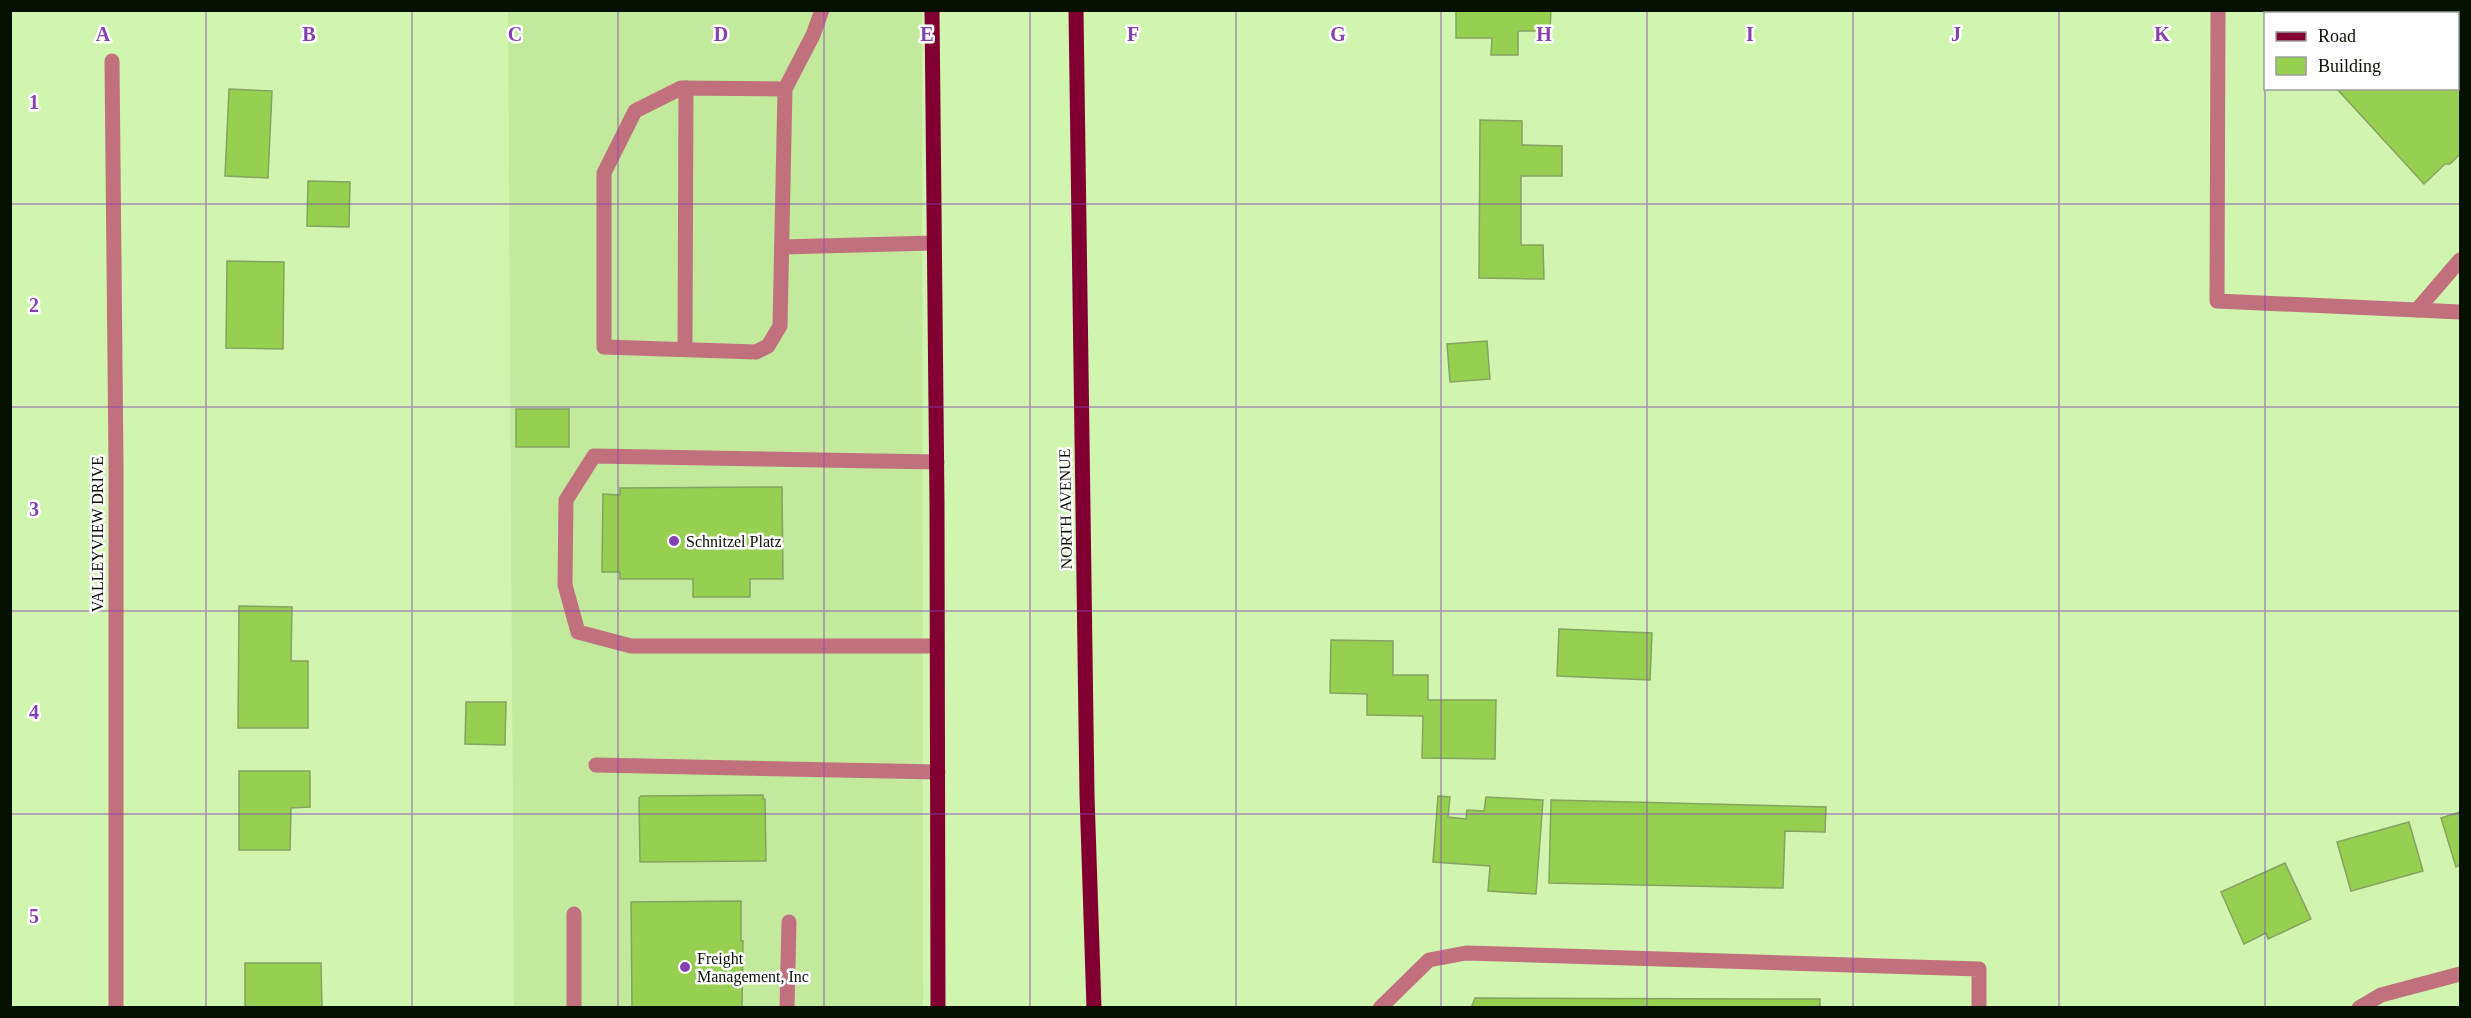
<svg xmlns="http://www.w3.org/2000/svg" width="2471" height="1018" font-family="'Times New Roman',serif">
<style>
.built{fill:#c3e99d}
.building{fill:#97cf51;stroke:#84a462;stroke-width:1.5}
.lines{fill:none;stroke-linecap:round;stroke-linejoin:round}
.minor{stroke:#c1717e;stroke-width:15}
.major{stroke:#810031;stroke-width:15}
.grid{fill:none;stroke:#8740b3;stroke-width:1.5;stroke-opacity:0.55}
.poi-dot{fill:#8740b3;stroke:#fff;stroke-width:2}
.labels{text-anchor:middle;stroke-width:5;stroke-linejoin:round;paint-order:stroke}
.street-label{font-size:16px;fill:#061000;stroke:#fff}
.poi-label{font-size:16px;fill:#061000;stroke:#fff;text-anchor:start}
.grid-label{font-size:20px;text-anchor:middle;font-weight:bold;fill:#8740b3;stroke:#fff;stroke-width:5;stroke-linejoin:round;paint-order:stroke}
</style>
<rect width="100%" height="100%" fill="#d1f4ae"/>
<!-- built -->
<polygon class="built" points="508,11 922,11 923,1007 514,1007"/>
<!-- building -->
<g class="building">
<polygon points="1456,10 1551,10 1550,31 1518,31 1518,55 1491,55 1492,38 1456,38"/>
<polygon points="2333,10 2460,10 2460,154 2450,164 2445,164 2424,184 2336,88 2458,88 2458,14 2329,14"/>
<polygon points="229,89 272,91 268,178 225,176"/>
<polygon points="1480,120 1522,121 1522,145 1562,146 1562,176 1521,176 1521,245 1543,245 1544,279 1479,278"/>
<polygon points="308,181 350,182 349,227 307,226"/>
<polygon points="227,261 284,262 283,349 226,348"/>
<polygon points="1487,341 1490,379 1450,382 1447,344"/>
<rect x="516" y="409" width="53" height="38"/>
<polygon points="782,487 783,579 750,579 750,597 693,597 693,579 620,579 620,572 602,572 603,494 620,495 620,488"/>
<polygon points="239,606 292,607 291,661 308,661 308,728 238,728"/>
<polygon points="1559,629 1652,633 1650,680 1557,676"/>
<polygon points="1331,640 1393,641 1393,675 1428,675 1428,700 1496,700 1495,759 1422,758 1423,716 1367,715 1367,694 1330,693"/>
<polygon points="466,702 506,702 505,745 465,744"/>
<polygon points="239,771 310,771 310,807 291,808 290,850 239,850"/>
<polygon points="763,795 763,799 765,799 766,861 640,862 639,798 641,796"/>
<polygon points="1438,796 1450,797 1448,817 1466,819 1467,810 1484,811 1486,797 1543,800 1536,894 1488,891 1490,866 1433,862"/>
<polygon points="1551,800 1826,807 1825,832 1785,831 1783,888 1549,883"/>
<polygon points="2460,812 2460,865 2456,867 2441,818"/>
<polygon points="2409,822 2423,871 2351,891 2337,842"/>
<polygon points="2285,863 2311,919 2268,939 2266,933 2244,944 2221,892"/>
<polygon points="741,901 741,941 743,941 742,1008 632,1008 631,902"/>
<polygon points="245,963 321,963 322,1008 245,1008"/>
<polygon points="1475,998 1820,999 1820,1008 1471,1008"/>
</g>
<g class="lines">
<!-- minor -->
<g class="minor">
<polyline points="2218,10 2217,301 2417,310 2460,260"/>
<polyline points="112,61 116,464 116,1008"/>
<polyline points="785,89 681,88 635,111 604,173 604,347 756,352 768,346 780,326 785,89 813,35 822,10"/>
<polyline points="782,247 933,243"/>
<polyline points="2417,310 2460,312"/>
<polyline points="685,349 686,88"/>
<polyline points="937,462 594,456 566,500 565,585 578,632 631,646 937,646"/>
<polyline points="596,765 938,772"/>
<polyline points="574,914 574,1008"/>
<polyline points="787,1008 789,922"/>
<polyline points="1380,1008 1429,960 1466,953 1979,969 1979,1008"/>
<polyline points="2359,1008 2381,995 2460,974"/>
</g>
<!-- major -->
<g class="major">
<polyline points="932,10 937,505 938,1008"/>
<polyline points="1076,10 1087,795 1094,1008"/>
</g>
</g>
<!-- grid -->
<path class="grid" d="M206,10V1008M412,10V1008M618,10V1008M824,10V1008M1030,10V1008M1236,10V1008M1441,10V1008M1647,10V1008M1853,10V1008M2059,10V1008M2265,10V1008M10,204H2460M10,407H2460M10,611H2460M10,814H2460"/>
<!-- markers -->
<g class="poi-dot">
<circle cx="674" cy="541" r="6"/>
<circle cx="685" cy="967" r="6"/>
</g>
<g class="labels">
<!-- street labels -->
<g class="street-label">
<text transform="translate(1065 509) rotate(-91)" y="6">NORTH AVENUE</text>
<text transform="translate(97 534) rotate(-90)" y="6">VALLEYVIEW DRIVE</text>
</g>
<!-- poi labels -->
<g class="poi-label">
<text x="686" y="547">Schnitzel Platz</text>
<text x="697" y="964">Freight<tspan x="697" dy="18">Management, Inc</tspan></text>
</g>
</g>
<g class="grid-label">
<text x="103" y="41">A</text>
<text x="309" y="41">B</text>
<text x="515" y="41">C</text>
<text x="721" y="41">D</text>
<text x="927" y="41">E</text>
<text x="1133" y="41">F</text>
<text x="1338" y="41">G</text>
<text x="1544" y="41">H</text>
<text x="1750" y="41">I</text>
<text x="1956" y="41">J</text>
<text x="2162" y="41">K</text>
<text x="34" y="109">1</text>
<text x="34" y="312">2</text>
<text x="34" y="516">3</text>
<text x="34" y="719">4</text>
<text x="34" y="923">5</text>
</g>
<!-- border -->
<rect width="2471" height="1018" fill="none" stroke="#061000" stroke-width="24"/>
<!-- legend -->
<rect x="2264" y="12" width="195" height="78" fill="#ffffff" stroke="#9b9f99" stroke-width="1.5"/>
<rect x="2276" y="32" width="30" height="9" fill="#810031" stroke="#9b9f99" stroke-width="1.5"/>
<text x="2318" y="42" font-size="18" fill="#061000">Road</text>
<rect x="2276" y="57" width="30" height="18" fill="#97cf51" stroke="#9b9f99" stroke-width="1.5"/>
<text x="2318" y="72" font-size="18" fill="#061000">Building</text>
</svg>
